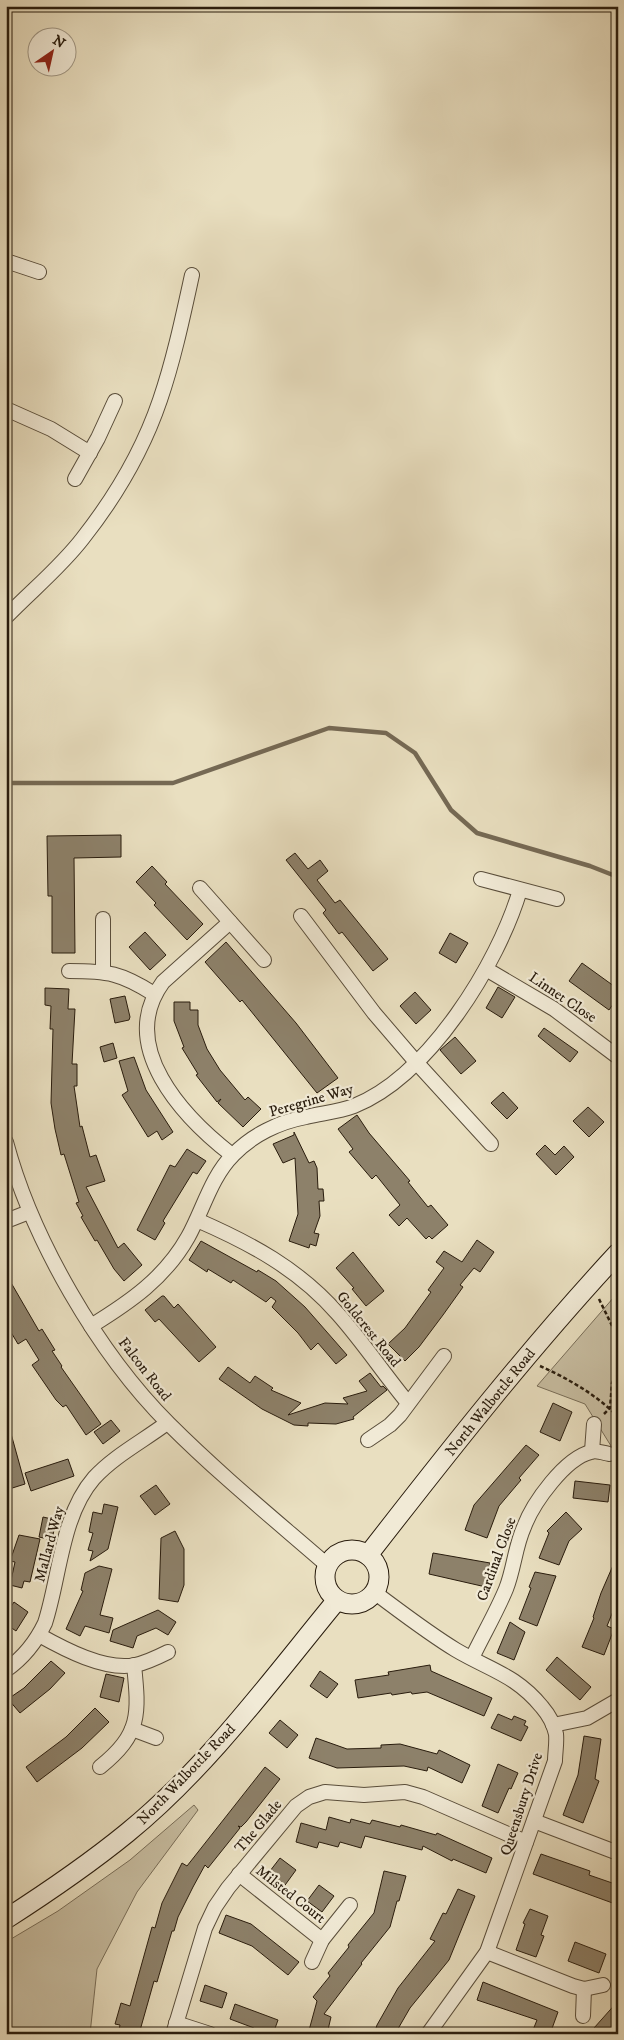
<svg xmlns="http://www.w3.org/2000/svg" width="624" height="2040" font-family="'IM FELL DW Pica',serif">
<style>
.green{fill:#c8bea2;stroke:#786d58}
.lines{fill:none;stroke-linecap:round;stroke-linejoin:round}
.stream{stroke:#756954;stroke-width:4.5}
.building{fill:#8d816a;stroke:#291c0d}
.street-casing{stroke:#594d3a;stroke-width:16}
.secondary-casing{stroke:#291c0d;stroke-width:21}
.path{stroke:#291c0d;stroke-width:2.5;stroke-dasharray:4 2.5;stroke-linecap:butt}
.street{stroke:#f1ead6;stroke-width:14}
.secondary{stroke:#f1ead6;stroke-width:19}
.labels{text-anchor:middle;stroke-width:4.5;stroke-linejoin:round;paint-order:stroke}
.street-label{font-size:15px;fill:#291c0d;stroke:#f1ead6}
</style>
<rect width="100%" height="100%" fill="#e9dfc0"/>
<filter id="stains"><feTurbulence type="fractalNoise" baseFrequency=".004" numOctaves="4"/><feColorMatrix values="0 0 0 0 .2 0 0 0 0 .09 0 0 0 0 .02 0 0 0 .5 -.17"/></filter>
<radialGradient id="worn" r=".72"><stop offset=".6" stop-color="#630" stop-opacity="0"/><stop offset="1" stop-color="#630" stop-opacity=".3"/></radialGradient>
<!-- green -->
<g class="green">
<polygon points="614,1297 618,1302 618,1454 616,1454 585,1404 537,1386"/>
<polygon points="194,1805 198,1810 137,1892 97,1969 90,2034 6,2034 6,1942 58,1911 130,1860"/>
</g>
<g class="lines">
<!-- stream -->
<polyline class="stream" points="6,783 173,783 329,728 386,733 415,753 451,810 477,833 590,866 618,877"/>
</g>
<!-- building -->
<g class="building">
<polygon points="121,835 121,857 74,858 75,953 52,953 52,896 48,896 47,836"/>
<polygon points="295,853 308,869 320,860 328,871 317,880 335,903 340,900 388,959 373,971 342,932 339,934 323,913 326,910 286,860"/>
<polygon points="152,866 167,882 165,884 203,924 187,940 154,905 156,903 136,882"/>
<polygon points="145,932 166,955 150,970 129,947"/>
<polygon points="450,933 468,943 456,963 439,953"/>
<polygon points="226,942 296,1023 338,1078 317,1093 242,1000 240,1002 205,962"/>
<polygon points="582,963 618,989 618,997 609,1010 569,981"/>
<polygon points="498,987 515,997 502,1018 486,1008"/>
<polygon points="45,988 69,989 68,1009 75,1009 72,1064 77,1064 77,1086 74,1086 80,1127 82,1126 90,1157 96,1155 105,1181 86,1187 118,1248 124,1243 142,1265 124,1281 114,1269 97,1240 95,1241 81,1217 83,1216 76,1203 79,1202 64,1154 61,1155 55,1129 51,1103 53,1029 50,1029 51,1006 45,1005"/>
<polygon points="415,992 431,1010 416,1024 400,1006"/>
<polygon points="125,996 130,1017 129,1020 115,1023 110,999"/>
<polygon points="174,1002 190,1002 190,1010 198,1010 198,1025 207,1049 220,1070 245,1100 248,1097 261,1109 243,1127 218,1103 221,1099 217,1102 196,1075 198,1074 182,1048 184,1047 174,1021"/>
<polygon points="544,1028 578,1052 570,1062 538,1036"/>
<polygon points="455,1037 476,1061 461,1074 440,1050"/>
<polygon points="113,1043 117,1058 104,1062 100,1047"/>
<polygon points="134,1057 146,1090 173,1132 162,1140 157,1131 148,1137 122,1095 128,1091 119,1061"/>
<polygon points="503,1092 518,1108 507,1119 491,1103"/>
<polygon points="588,1107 604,1122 589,1137 573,1121"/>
<polygon points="357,1115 369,1133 410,1181 408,1182 428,1207 431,1205 448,1225 432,1239 429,1236 426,1239 407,1218 399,1226 389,1215 400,1205 376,1175 372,1179 349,1152 353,1149 338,1129"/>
<polygon points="294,1132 309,1163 314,1161 317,1168 318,1189 323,1189 324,1201 319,1201 320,1216 314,1233 319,1234 316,1246 310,1244 309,1248 289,1241 298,1214 295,1158 283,1163 273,1144 294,1135"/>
<polygon points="545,1145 555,1155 564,1146 574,1157 556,1175 536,1154"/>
<polygon points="187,1149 206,1161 197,1174 193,1172 163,1221 165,1223 155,1240 137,1230 170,1165 175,1167"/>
<polygon points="477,1240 494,1252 480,1272 474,1268 460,1285 463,1287 443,1315 419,1347 405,1361 388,1344 405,1328 431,1292 428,1290 444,1268 436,1262 444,1251 462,1262"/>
<polygon points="201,1241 257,1272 258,1270 276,1281 305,1307 347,1355 336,1364 318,1343 311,1350 298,1333 272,1307 276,1301 271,1297 266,1302 233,1280 231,1283 208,1269 207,1272 189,1260"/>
<polygon points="353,1252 384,1291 366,1306 352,1289 354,1288 336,1268"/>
<polygon points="6,1274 39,1331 42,1329 55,1350 52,1351 62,1366 61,1367 101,1424 86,1435 66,1405 63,1407 56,1400 32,1365 39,1360 26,1339 18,1344 6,1324"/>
<polygon points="162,1296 164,1296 174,1308 178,1304 216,1347 199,1362 159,1319 155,1322 145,1310"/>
<polygon points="228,1367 250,1383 255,1376 273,1388 271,1390 301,1403 288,1415 325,1403 348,1404 343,1398 367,1391 359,1381 370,1373 381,1387 383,1386 387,1390 353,1417 354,1419 336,1424 308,1423 308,1426 294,1425 262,1409 219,1379"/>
<polygon points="553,1403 572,1412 560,1441 540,1432"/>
<polygon points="111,1420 120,1431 103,1444 94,1432"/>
<polygon points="6,1430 10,1430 25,1484 6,1490"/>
<polygon points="526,1445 539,1455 519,1478 521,1480 499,1506 487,1538 465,1530 474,1505"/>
<polygon points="68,1459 74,1476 31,1491 25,1473"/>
<polygon points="575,1481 610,1485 608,1502 573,1498"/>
<polygon points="156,1485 170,1504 155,1515 140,1496"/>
<polygon points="104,1504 118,1507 108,1549 90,1561 93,1551 88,1550 93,1533 89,1532 93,1512 102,1514"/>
<polygon points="566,1512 582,1529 569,1541 559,1565 539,1558 549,1533 547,1531"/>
<polygon points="43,1517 56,1520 52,1540 39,1537"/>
<polygon points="175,1531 184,1549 184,1585 178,1602 159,1599 161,1538"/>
<polygon points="19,1535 40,1539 30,1582 24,1581 22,1588 10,1585 15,1562 10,1561"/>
<polygon points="433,1553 490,1563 486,1587 429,1574"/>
<polygon points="618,1554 618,1599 607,1626 614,1629 604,1655 582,1647 594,1618 593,1617 601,1593"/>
<polygon points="99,1566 112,1569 100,1615 113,1618 109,1633 85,1626 80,1636 66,1629 83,1591 81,1590 85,1573"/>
<polygon points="535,1572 556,1576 537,1626 519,1619 531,1588 529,1587"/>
<polygon points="14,1602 28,1612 16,1631 6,1624 6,1614"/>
<polygon points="158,1610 176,1622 168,1635 156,1628 137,1636 133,1648 110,1641 113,1630"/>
<polygon points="510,1622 525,1632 514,1660 497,1653"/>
<polygon points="557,1657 591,1687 580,1700 546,1670"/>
<polygon points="51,1661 65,1673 50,1689 20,1713 8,1699 24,1688"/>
<polygon points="430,1665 431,1671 492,1698 484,1716 427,1692 412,1694 411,1692 392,1695 391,1693 358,1698 355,1680 389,1675 388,1672"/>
<polygon points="320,1671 338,1684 327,1698 310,1686"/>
<polygon points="106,1674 124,1678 119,1702 100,1697"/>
<polygon points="95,1708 109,1722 82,1748 37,1782 26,1767 66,1737"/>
<polygon points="498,1714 512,1720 514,1716 526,1721 524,1725 528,1727 521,1741 491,1728"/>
<polygon points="280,1720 298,1735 287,1748 269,1733"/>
<polygon points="584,1736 601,1739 595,1779 599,1781 583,1823 563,1815 578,1775"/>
<polygon points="316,1738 347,1749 381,1748 381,1745 400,1744 437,1754 439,1750 470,1765 462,1783 428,1767 427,1771 404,1766 337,1768 309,1758"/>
<polygon points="498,1764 518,1773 511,1789 509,1788 498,1813 482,1806"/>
<polygon points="265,1767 280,1779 246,1822 241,1827 238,1826 240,1828 208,1868 205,1865 193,1887 178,1917 174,1931 172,1931 157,1982 154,1981 139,2034 118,2034 120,2025 115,2024 121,2003 130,2006 152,1927 155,1928 162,1903 182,1863 187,1866"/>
<polygon points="329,1817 350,1823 351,1819 370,1824 372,1820 400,1827 401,1825 436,1835 437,1833 492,1858 486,1873 453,1859 452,1861 423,1846 422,1850 365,1836 361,1848 340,1842 338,1847 319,1842 317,1848 296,1842 301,1823 326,1830"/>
<polygon points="541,1854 590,1871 589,1875 618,1885 618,1905 533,1874"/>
<polygon points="280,1858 296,1870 280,1892 263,1880"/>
<polygon points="384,1871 406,1876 399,1901 397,1901 390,1927 361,1963 362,1964 324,2014 331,2017 327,2034 310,2031 308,2034 317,2001 313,1997 330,1976 328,1973 349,1947 348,1945 374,1913"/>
<polygon points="319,1885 334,1896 322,1912 307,1901"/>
<polygon points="458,1889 475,1896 449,1960 410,2008 395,2034 374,2034 377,2025 398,1988 435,1941 430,1939 443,1913 446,1914"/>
<polygon points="530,1909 548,1916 541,1935 544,1936 536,1957 516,1950 525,1924 523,1923"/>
<polygon points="226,1915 251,1924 299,1962 288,1975 252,1946 219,1933"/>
<polygon points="575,1942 606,1954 599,1973 568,1961"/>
<polygon points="483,1982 558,2012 550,2034 533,2030 537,2020 477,2000"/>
<polygon points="205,1985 227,1993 222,2008 200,2001"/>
<polygon points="618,2001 618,2034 602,2034 594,2028"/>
<polygon points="235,2004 278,2020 273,2034 253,2034 254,2028 230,2019"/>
</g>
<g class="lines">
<!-- street casing -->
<g class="street-casing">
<g id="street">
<polyline points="6,261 39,272"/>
<polyline points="6,409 51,429 90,453"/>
<polyline points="75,479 98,438 115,401"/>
<path d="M6,617C32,590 60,568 83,538C116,496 143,450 160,400C174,359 183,316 192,275"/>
<polyline points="481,879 557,899"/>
<polyline points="200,888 264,960"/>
<polyline points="301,916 374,1013 416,1062 491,1144"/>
<path d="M230,922L163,982C116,1046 183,1117 232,1155"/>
<polyline points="486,969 554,1009 618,1057"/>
<path d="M69,971C108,971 121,973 154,994"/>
<polyline points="103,971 103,919"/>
<path d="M6,1142C32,1239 98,1353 169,1424C219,1474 274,1519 327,1565"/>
<path d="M197,1220C250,1243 299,1269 338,1314C363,1342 384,1374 408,1403"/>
<polyline points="6,1221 29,1212"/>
<path d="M91,1326C130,1302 165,1278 188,1237C203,1210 211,1177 233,1155C252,1135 279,1122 306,1117C322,1113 338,1112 354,1106C429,1076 498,964 520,890"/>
<polyline points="368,1440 390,1425 400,1415 444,1356"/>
<polyline points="592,1451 594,1424"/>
<path d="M374,1592C401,1612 428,1633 456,1650C490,1670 516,1675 542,1707C548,1714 554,1725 556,1734C557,1743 555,1753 555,1761L487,1952L428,2034"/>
<path d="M39,1635C64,1649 105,1671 135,1665C146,1663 158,1657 168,1652"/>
<path d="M472,1658C483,1635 496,1613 506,1589C514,1569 515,1547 524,1527C533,1503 565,1458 591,1452C596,1450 604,1453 609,1454"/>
<path d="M6,1670C23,1658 36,1642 45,1623C60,1577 61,1516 94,1478C114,1456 143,1441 167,1423"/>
<polyline points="553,1725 587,1718 618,1700"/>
<polyline points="132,1729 156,1738"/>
<path d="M100,1767C141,1734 139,1714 134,1665"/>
<polyline points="534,1821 618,1853"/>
<polyline points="239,1874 322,1940"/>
<polyline points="487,1952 573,1986 584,1989 603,1985"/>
<polyline points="312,1962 322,1940 350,1905"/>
<polyline points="583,2016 584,1989"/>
<polyline points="176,2023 210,2034"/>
<polyline points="173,2034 205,1928 215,1907 228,1888 296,1806 309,1797 325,1792 364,1795 405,1792 423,1797 526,1842"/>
</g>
</g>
<!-- secondary casing -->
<g class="secondary-casing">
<g id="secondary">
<circle cx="352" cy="1577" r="27"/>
<path d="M368,1555C448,1452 529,1349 618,1253"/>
<path d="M6,1919C48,1892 89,1864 127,1833C207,1768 272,1679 337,1600"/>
</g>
</g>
<!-- path -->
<g class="path">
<polyline points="599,1299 618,1338"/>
<path d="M540,1366C567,1378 597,1395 618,1417"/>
<polyline points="604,1414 610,1408 612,1383 618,1370"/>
</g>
<!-- street -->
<use href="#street" class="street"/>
<!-- secondary -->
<use href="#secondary" class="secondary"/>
</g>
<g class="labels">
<!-- street labels -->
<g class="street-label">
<text transform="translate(563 997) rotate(34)" y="5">Linnet Close</text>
<text transform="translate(311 1100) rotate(-16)" y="5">Peregrine Way</text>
<text transform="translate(369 1329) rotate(51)" y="5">Goldcrest Road</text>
<text transform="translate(145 1369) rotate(52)" y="5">Falcon Road</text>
<text transform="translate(490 1402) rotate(-51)" y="5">North Walbottle Road</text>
<text transform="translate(49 1544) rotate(-75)" y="5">Mallard Way</text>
<text transform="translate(496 1559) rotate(-70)" y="5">Cardinal Close</text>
<text transform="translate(186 1774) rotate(-46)" y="5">North Walbottle Road</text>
<text transform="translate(521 1804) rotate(-72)" y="5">Queensbury Drive</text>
<text transform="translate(258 1826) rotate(-50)" y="5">The Glade</text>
<text transform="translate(291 1894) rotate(38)" y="5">Milsted Court</text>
</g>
</g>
<!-- margin -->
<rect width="624" height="2040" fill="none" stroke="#e9dfc0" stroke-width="25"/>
<rect x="8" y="8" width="609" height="2025" fill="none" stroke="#291c0d" stroke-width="2.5"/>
<rect x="12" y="12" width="599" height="2015" fill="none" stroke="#291c0d"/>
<!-- north arrow -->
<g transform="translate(52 52) rotate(34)"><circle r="24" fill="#f1ead6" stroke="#a19886"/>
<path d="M0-4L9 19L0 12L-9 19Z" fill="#8f2418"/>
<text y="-8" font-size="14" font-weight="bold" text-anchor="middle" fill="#291c0d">N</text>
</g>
<rect width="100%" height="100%" filter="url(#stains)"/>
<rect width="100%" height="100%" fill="url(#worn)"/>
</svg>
